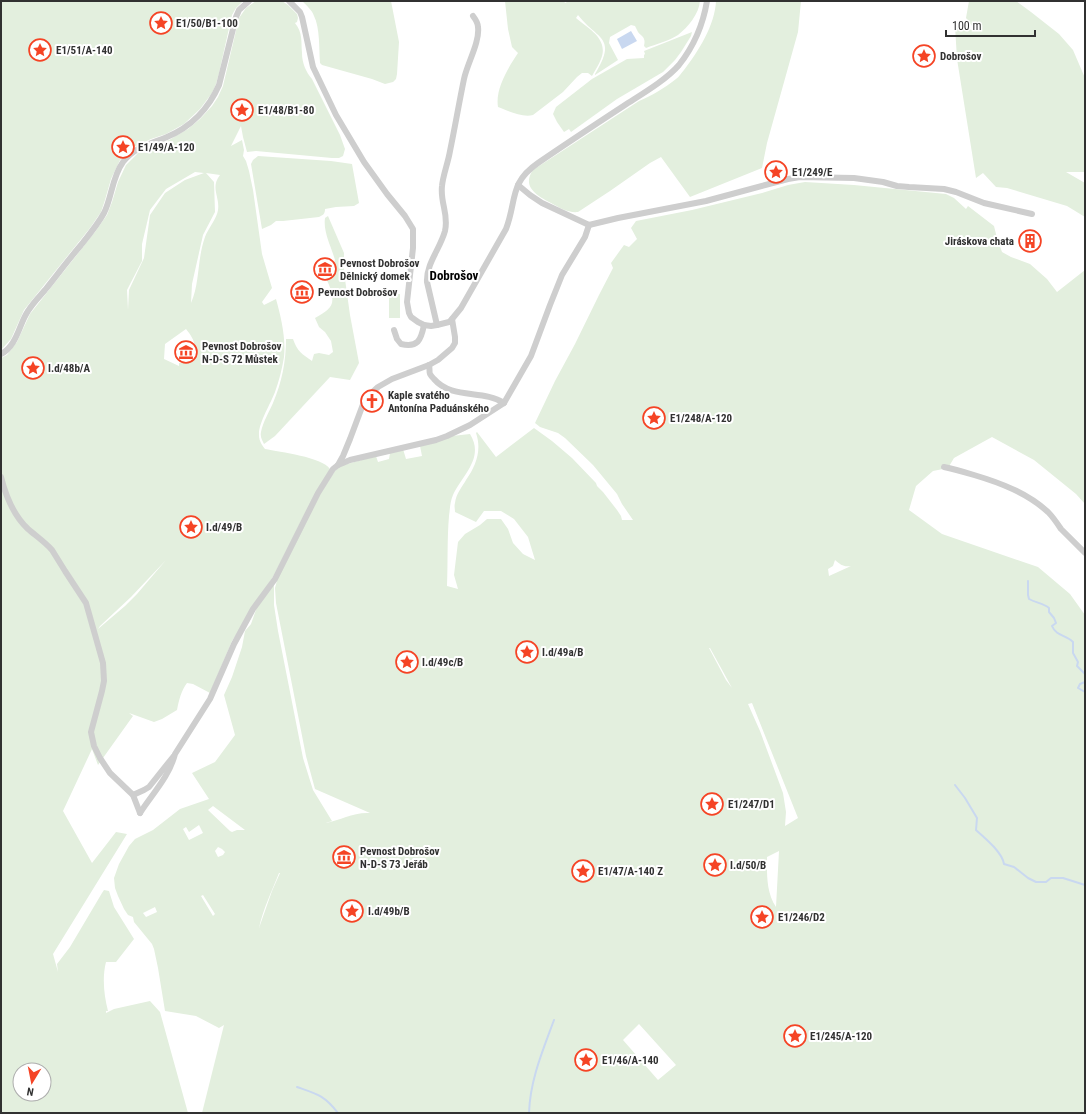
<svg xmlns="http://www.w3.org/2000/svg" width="1086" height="1114" font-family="'Roboto Condensed',sans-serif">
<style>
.green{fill:#e3efde;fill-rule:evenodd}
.water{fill:#c9d8f0}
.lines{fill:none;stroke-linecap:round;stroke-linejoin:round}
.stream{stroke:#c9d8f0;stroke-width:2}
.minor{stroke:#cecece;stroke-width:6}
.labels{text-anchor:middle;stroke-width:4;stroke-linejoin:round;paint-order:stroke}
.poi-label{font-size:11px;font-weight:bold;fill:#313131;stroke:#fff;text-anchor:start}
.quarter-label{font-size:13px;font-weight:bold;fill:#000;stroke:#fff}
</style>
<rect width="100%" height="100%" fill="#fff"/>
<!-- green -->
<g class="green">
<polygon points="1,1 243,1 236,8 232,15 219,73 216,84 212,93 200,109 184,124 166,134 151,139 134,147 120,160 111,179 105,200 101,212 90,228 24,310 11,339 1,350"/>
<path d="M256,1H282L288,5L297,14L298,18L297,22L295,23C303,33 301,42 302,53C302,63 306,72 312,79L340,135L345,149L343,156L339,158H332L256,151L247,152L243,137L241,126L231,146L242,140L244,150L243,156L246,161L249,171L253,190L262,254L272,288L262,302L264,305L276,299C281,317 286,338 284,357C282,369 279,381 275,392C271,403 258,424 259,435C259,441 262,445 265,449C280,452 322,457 330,469L274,575L232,641L210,693L193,684L187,683C181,691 179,700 177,710L162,719L154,722L129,713L133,716L98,765L92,749L63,811L92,863L116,832L127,834L53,954L58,972L57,964L70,947L102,893L104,890L109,891L114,907L134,939L116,962H106C102,978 104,995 108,1011H106V1013L114,1009L150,1001L160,1012L188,1113H1V358L7,355L17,342L30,314L95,232L107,215L112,202L118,182L126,165L138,153L153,145L169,140L188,129L200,119L212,106L218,97L223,86L239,18L246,8ZM195,172L204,173L185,180L165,193L150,215L144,258L129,290L128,310L127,290L142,261V244L150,210L166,189ZM206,173L220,175C210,188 220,196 218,210C217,218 208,229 205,237C197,259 200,283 191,303L192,284L203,235L215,212L214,182ZM186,329C194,339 200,349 187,359C184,361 183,363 179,363V366L164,359L165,344ZM166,560L137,594L125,606L98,629L100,626L131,597ZM20,1070H44V1094H20Z"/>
<path d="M302,1H391L399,42L397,74L396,79L393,82L385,84L372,79L322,65L320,63C319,48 320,28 314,16C312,10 307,6 302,1Z"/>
<path d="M505,1H562L566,3L567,1H700C699,14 688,27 678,35C669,41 656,44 646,48L644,46C646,37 642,37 638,32C637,30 636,28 635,26L631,25L610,37L609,43L618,60L595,75V74C618,36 597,40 578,15L576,18C589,29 609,39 601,59C599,65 595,70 592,76L588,73H582L577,77L563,92L533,115C523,118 508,111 498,107C495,89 508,68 518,53L512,47L508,29Z"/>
<path d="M716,1H801L798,32L767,143L762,168L690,197L661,157L650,163L610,191L578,212C568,213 560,208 551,203C538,196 521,187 533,170L639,101C651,96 665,88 676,79C679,77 681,73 684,70C698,52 715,25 716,1Z"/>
<polygon points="969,1 1016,1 1031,12 1059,34 1073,50 1085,78 1085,172 1066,172 1085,183 1085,217 1067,206 1007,188 996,187 983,173 976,178 957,59 955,26 976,31 966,18"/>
<polygon points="692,32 691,36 681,52 675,60 663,72 617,99 571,132 569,129 564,132 557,122 553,114 556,107 592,79 627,59 644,58 644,55 645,54 644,51"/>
<path d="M258,156L331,161L352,164L359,203L354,206L336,207L325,209C325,214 323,215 319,217L283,221H276L271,225L262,229L251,164L253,160Z"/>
<path d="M805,182L854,185L946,194L954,198L966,209L968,206L994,226L997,238L1002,252L1011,257L1030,264L1047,279L1057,292L1085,270V504L1076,494L1034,460L992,437L954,458L948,468L933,471L916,486L909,510L942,534L1038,567L1070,594L1085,615V1113H202L224,1025L219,1028L196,1016L165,1011L158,968L154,949L152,944L134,922L133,917L128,915L124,909L118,896L115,888L114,878L119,864L129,846L135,839L153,830L180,809L209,799L192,773L215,762L235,735L224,695L232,677L242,647L245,631L251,624L257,607L274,584V605L278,631L303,758L313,790L332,821L326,823C341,820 353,812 370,813L315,789L306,756L276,603L275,588L278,577L320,494L335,471L340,466L376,456L378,462L389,459L390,453L403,449L406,459L422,456L420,446L452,436L470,434C485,458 462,475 453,495C450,502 450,509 449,516C447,539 448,563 447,586L458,589L454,575L458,542L465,534L480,525L487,519H501L508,529L513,543L523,554L535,560L528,537L514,519L501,511H484L476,522L455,512C455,509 454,506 455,503C456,494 462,487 466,480C476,466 482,450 476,433L477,432L496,457L534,428L552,441L572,458L596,483L597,486L603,492L617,510L621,516L622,520H633L622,504L617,494L593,465L565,438L558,433L540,427L535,423L555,381L575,344L599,295L613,268L611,263L624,245L629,247L637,239L631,228L636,221L692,210L762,193L788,185ZM835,560C841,565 843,567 851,566L829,576L828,569L833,566ZM709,648H710L732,688L726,680ZM752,703L798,818L785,826L786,812L783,793L760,731L748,704ZM712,799L716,800L719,804L716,809L711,808L708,803ZM213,806L245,830H237L232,832L230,831L208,810ZM199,825L203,833L189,840L183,829L186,827L189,832ZM218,847L222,849L225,852L223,855L218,857L215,851ZM779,851L776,907C766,892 767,874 767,857ZM280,873L272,891L259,928C263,909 272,891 279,873ZM203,895L215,914L213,916L201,896ZM155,907L157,912L146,917L143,913ZM639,1024L676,1065L658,1080L623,1040Z"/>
<path d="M328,216L344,253V272L350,315L359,363L350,380L330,377L275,436L264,444C262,440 260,437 261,432C263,422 269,412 273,403C282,382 286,361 286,339H293C297,351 302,354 312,361L314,354L319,353L329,355L333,352L331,341L325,332L319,327L315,318C327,311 336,307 331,292C330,286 328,282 325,277L332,267L335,260C331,246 323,232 325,218Z"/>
<rect x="389" y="294" width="11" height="24"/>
</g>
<!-- water -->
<polygon class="water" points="631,31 637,41 622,49 617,39"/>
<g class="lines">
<!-- stream -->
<g class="stream">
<path d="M1028,581V595L1029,599C1036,603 1043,603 1049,608V612L1054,618L1056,623L1052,626C1056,636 1066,635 1073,642V653L1078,662L1077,666L1085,674"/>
<polyline points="1085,682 1080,684 1078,688 1085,692"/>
<path d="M955,785L965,798L977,818L976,830C985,838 1002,852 1004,864L1014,867L1028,878L1036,882H1046L1051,878H1063L1085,885"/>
<path d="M297,1087C317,1094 324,1095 338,1113"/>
<path d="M529,1113C530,1080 543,1050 554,1020"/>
</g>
<!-- minor -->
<g class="minor">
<path d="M289,1L300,12L302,17L313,67L336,115L364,162L387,194L405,216L413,229V248L407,302L409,313L411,317L418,322L424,325L431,326L437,325L449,322L452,319L461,308L506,229C517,200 509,183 538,163C567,143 596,124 625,105C642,94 666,80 679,65C694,46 703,25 707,1"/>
<polyline points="518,185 530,195 542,203 589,225 618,218 706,201 788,179 800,177 854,178 883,182 897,186 909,187 944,189 956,192 984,203 1032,214"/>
<path d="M437,325L427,282C426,264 440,249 445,231C449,214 440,203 442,186C443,175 448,163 450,151C455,127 459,103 464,79C467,64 480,42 478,27C478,23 476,20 473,16"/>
<path d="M394,330L397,339L401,344C418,348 421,340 424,325"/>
<path d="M1,354C17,346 19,324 28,311C33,303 39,297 45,290C57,275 69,259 81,245C89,235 98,224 104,213C112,197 112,177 123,162C135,147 150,144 167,137C191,127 209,108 219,85L236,17L239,10L249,1"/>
<path d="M429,365C430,368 429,372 430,374C431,376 433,378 434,379C452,400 483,389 504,403"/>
<polyline points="338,465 350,460 436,440 447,436 470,425 504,403 531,356 550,305 562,275 585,237 589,225"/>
<path d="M944,467C954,469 964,472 974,475C1001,483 1027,493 1048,512C1053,517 1057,523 1061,529C1069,537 1077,545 1085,553"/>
<path d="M1,477C6,497 13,515 28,529C36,536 45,542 52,550L65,571L86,603L103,663L104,681L102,691L91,732L94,746L100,758L110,773L133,795L140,813"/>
<polyline points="133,795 144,790 149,787 173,757"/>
<path d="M140,813C153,793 169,777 175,754L210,699L234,644L253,609L275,579L318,493L333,469L338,465L343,456L350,439L365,399L378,387L392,379L429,365L438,360L452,348L455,343V337L452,319"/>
</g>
</g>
<!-- icons -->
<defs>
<g id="sight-ring" transform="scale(1.15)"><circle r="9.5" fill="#fff" stroke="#f54425" stroke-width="1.5"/><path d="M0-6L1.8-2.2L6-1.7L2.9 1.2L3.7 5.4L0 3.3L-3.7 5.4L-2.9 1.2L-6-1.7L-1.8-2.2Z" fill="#f54425"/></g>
<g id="building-ring" transform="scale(1.15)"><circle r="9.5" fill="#fff" stroke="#f54425" stroke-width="1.5"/><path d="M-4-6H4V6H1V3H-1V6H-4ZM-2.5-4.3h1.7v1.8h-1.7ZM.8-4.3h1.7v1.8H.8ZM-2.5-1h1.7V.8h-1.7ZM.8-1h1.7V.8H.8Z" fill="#f54425"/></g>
<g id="museum-ring" transform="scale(1.15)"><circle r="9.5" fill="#fff" stroke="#f54425" stroke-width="1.5"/><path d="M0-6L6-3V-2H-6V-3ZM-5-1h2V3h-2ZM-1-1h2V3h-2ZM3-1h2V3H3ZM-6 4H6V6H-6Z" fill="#f54425"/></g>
<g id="church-ring" transform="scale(1.15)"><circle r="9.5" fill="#fff" stroke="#f54425" stroke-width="1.5"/><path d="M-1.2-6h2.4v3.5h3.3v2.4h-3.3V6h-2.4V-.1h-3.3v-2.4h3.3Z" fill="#f54425"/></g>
</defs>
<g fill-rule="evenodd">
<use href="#sight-ring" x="161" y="23"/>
<use href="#sight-ring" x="40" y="50"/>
<use href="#sight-ring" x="924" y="56"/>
<use href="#sight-ring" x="242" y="110"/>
<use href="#sight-ring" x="123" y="147"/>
<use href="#sight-ring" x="776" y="172"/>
<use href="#building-ring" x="1030" y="241"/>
<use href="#museum-ring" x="325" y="269"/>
<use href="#museum-ring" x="302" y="292"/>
<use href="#museum-ring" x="186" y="352"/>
<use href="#sight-ring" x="33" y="368"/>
<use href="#church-ring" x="372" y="401"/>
<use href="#sight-ring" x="654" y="418"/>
<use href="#sight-ring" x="191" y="527"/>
<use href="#sight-ring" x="527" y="652"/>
<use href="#sight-ring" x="407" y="662"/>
<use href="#sight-ring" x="712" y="804"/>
<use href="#museum-ring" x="344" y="857"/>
<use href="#sight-ring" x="715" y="865"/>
<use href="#sight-ring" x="583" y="871"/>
<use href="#sight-ring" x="352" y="911"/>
<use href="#sight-ring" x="762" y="917"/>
<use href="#sight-ring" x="795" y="1036"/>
<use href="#sight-ring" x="586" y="1060"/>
</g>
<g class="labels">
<!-- poi labels -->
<g class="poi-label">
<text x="176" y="27">E1/50/B1-100</text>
<text x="56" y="54">E1/51/A-140</text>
<text x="940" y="60">Dobrošov</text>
<text x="258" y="114">E1/48/B1-80</text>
<text x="138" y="151">E1/49/A-120</text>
<text x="792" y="176">E1/249/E</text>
<text x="1014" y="245" text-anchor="end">Jiráskova chata</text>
<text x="340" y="267">Pevnost Dobrošov<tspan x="340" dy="13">Dělnický domek</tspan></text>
<text x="318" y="296">Pevnost Dobrošov</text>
<text x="202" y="350">Pevnost Dobrošov<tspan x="202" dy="13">N-D-S 72 Můstek</tspan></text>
<text x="48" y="372">I.d/48b/A</text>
<text x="388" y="399">Kaple svatého<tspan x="388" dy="13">Antonína Paduánského</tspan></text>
<text x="670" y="422">E1/248/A-120</text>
<text x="206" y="531">I.d/49/B</text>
<text x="542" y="656">I.d/49a/B</text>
<text x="422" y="666">I.d/49c/B</text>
<text x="728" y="808">E1/247/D1</text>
<text x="360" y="855">Pevnost Dobrošov<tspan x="360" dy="13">N-D-S 73 Jeřáb</tspan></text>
<text x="730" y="869">I.d/50/B</text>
<text x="598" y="875">E1/47/A-140 Z</text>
<text x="368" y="915">I.d/49b/B</text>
<text x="778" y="921">E1/246/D2</text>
<text x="810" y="1040">E1/245/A-120</text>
<text x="602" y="1064">E1/46/A-140</text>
</g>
<!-- quarter labels -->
<g class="quarter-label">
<text x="454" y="280">Dobrošov</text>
</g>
</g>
<!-- border -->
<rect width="1086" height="1114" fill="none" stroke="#313131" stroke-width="4"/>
<!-- north arrow -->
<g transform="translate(32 1082) rotate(190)"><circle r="19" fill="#ffffff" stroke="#adadad"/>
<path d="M0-3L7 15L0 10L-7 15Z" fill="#f54425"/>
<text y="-6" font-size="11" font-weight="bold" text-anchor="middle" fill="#313131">N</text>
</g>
<!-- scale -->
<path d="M946 30v6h89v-6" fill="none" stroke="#313131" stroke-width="2"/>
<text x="952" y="30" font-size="12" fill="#313131" stroke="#ffffff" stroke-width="3" paint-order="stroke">100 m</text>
</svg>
